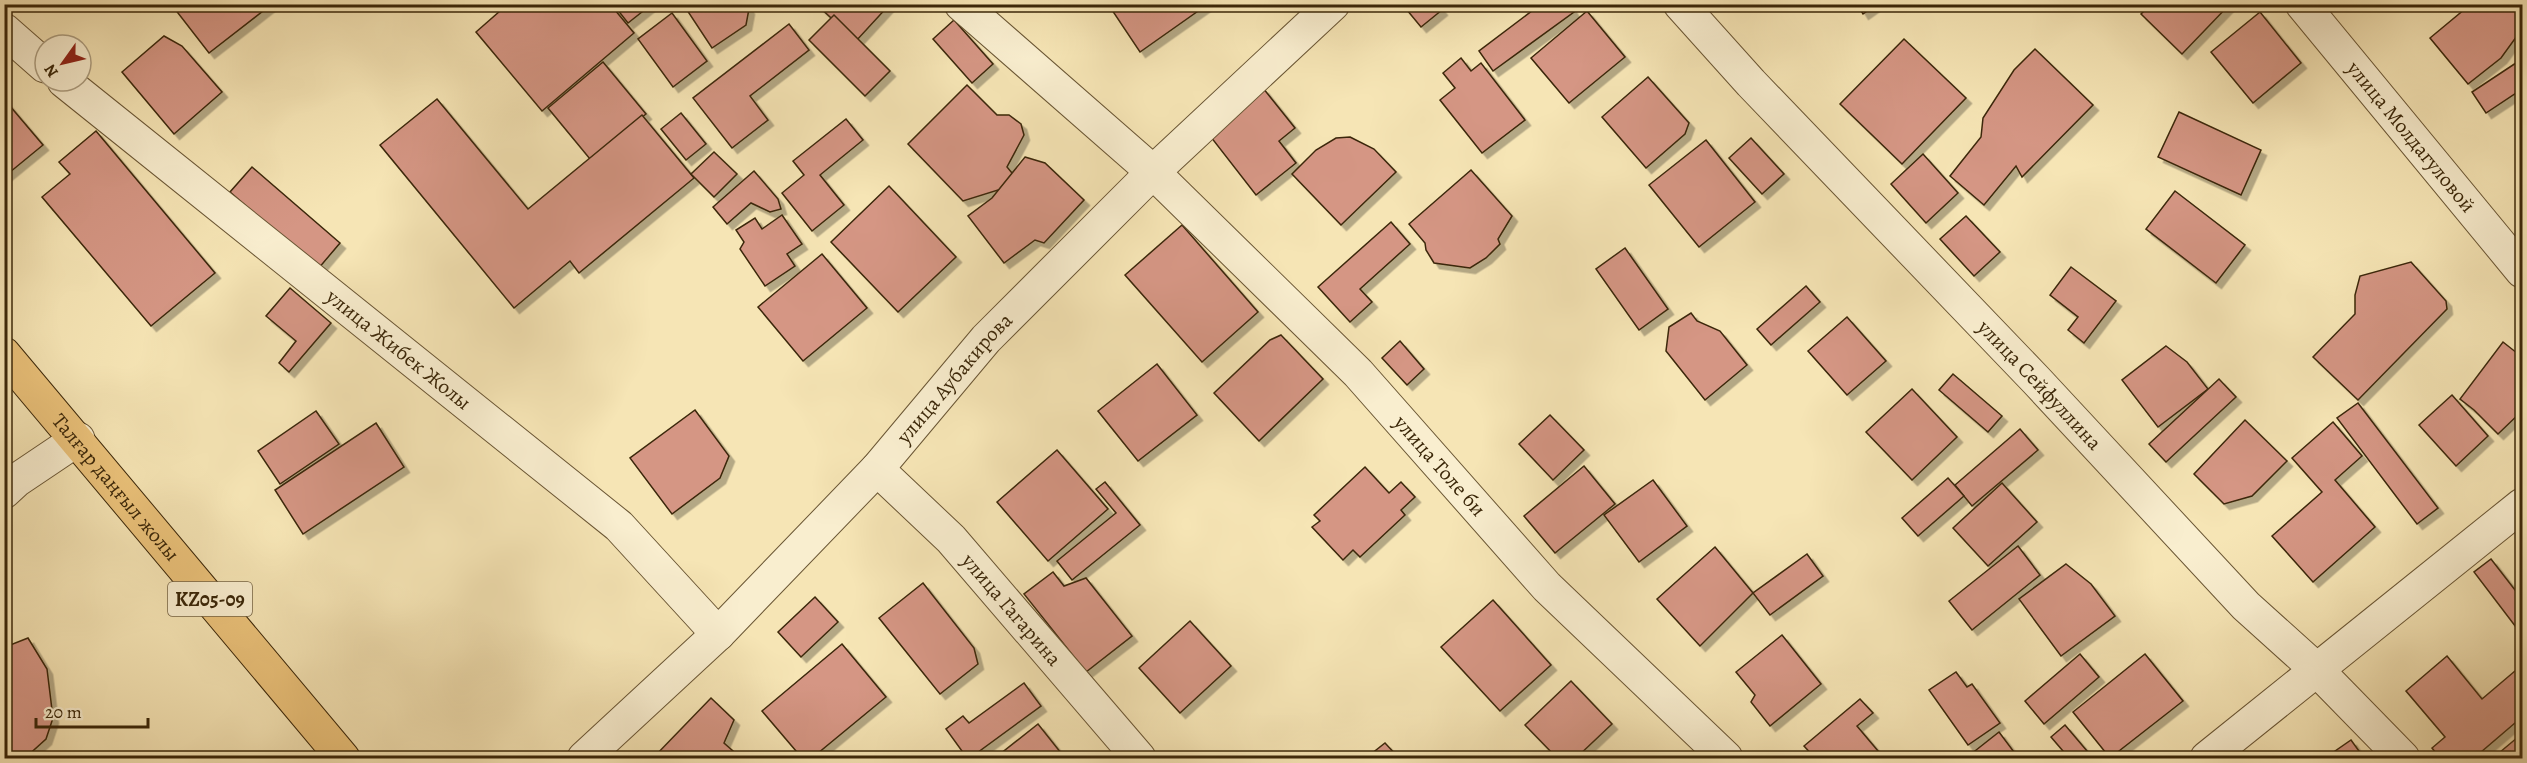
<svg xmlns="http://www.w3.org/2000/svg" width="2527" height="763" font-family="Alegreya,serif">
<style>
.building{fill:#d59684;stroke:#3b2709;stroke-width:1.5;filter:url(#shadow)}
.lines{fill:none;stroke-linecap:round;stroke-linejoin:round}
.minor-casing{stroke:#6a5634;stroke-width:35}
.primary-casing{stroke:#3b2709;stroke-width:35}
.minor{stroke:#f9eecf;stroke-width:33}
.primary{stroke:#ebc27a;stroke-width:33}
.labels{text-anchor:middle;stroke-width:4.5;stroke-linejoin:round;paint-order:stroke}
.shield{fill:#f9eecf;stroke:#746344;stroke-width:1.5}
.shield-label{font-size:20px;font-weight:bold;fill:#3b2709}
.street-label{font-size:21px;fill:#3b2709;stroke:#f9eecf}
</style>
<defs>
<filter id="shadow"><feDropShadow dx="5.5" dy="5.5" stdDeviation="0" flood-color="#0004"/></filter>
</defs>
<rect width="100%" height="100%" fill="#f6e5b5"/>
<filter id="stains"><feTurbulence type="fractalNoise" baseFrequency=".00333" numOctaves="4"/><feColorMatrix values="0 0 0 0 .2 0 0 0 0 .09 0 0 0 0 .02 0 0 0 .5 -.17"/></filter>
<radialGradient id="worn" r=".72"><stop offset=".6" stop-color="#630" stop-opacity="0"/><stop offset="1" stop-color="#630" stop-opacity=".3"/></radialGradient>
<!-- building -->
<g class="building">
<polygon points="171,4 272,4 209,53"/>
<polygon points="508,4 610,4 634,33 542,111 476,32"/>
<polygon points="613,4 652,4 628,23"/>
<polygon points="683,4 746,4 749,9 746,25 712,48"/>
<polygon points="816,4 890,4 856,41"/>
<polygon points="1108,4 1208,4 1140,52"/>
<polygon points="1402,4 1437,4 1442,10 1421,27"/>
<polygon points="1541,4 1569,4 1574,12 1493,71 1479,51"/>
<polygon points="1857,4 1877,4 1863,14"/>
<polygon points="2151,4 2230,4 2182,54 2141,14"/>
<polygon points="2471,4 2522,4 2522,29 2501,58 2468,84 2430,38"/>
<polygon points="1587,11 1625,57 1569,103 1531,58"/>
<polygon points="2260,12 2301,63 2253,103 2211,52"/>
<polygon points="672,13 707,61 673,87 638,39"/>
<polygon points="834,15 890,71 865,96 809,40"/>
<polygon points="954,20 993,64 972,83 933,39"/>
<polygon points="789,24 809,50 750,96 768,120 732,148 693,98"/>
<polygon points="164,36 182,46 222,92 174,134 122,72"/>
<polygon points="1904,39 1966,98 1902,164 1840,104"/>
<polygon points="2035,49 2093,105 2022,177 2016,166 1984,205 1950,176 1981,137 1983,118 2014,70"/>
<polygon points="1461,58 1471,71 1481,63 1525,120 1482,153 1440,100 1455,88 1443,73"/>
<polygon points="2522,59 2522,89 2486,113 2472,92"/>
<polygon points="603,62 646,114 590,159 548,108"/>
<polygon points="1648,77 1689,123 1685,134 1646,168 1602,117"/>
<polygon points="967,85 997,115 1009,115 1021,124 1024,135 1007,167 1012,173 1011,186 963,201 908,144"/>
<polygon points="1263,88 1295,128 1279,141 1296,163 1256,195 1207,132"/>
<polygon points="4,99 43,145 4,177"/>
<polygon points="437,99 528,209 642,115 694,178 579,273 570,261 514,308 380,145"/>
<polygon points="2179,112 2261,150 2241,195 2158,157"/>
<polygon points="681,113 706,144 686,160 661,129"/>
<polygon points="846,119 863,140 820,175 844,205 812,231 782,193 804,175 793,161"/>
<polygon points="96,131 215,273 151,326 42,197 70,174 59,162"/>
<polygon points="1350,137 1374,149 1396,172 1341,225 1292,174 1316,150 1336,138"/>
<polygon points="1751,138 1784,174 1762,194 1729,158"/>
<polygon points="1706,140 1755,202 1699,247 1649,185"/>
<polygon points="714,152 737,174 714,197 691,174"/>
<polygon points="1923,154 1958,193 1926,223 1891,184"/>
<polygon points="1025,157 1045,163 1084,200 1044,243 1035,240 1004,263 968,216 992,198"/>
<polygon points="252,167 340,243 318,269 230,192"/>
<polygon points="1471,170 1512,216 1498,239 1500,244 1486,258 1470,268 1434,263 1426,250 1425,243 1409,224"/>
<polygon points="754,171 778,199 781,209 770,212 751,203 727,224 713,207"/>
<polygon points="889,186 956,257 898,312 831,242"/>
<polygon points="2175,191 2245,245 2216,283 2146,229"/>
<polygon points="782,215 802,244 787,254 795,266 765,286 740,249 744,242 736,230 755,218 762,229"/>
<polygon points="1966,216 2000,252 1974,276 1940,239"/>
<polygon points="1391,222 1410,244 1360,289 1372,302 1350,322 1318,287"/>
<polygon points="1182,225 1258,312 1202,362 1125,275"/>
<polygon points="1625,248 1668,309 1639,330 1596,269"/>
<polygon points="822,254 867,308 803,361 758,307"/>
<polygon points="2411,262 2446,301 2447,309 2358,400 2313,357 2355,314 2355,295 2360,276"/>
<polygon points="2071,267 2116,301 2084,343 2068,330 2078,317 2050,295"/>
<polygon points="1806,286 1820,302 1771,345 1757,329"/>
<polygon points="290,288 331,323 289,372 279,363 296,341 266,316"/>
<polygon points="1691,313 1697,321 1720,331 1747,365 1705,400 1666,351 1669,327"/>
<polygon points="1847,317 1886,361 1847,395 1808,351"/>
<polygon points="1281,335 1323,379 1259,441 1214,393 1270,340"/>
<polygon points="1400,341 1424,369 1407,385 1382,358"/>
<polygon points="2503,342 2522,357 2522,411 2498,434 2474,410 2460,399"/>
<polygon points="2166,346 2187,362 2208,389 2158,427 2122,380"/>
<polygon points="1157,364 1197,415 1138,461 1098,411"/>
<polygon points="1953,374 2002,416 1988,432 1939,390"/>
<polygon points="2219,379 2236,397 2166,462 2149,444"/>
<polygon points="1912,389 1957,437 1912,480 1866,432"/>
<polygon points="2452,395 2488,436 2456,466 2419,425"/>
<polygon points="2358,403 2438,508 2417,524 2337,418"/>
<polygon points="695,410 729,456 720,478 672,514 630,458"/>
<polygon points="316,411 339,444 280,484 258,451"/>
<polygon points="1550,415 1584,450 1553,480 1519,444"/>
<polygon points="2245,420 2287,461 2252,496 2224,504 2194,474"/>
<polygon points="2333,422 2362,456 2335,480 2375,527 2313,582 2272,536 2322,492 2292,458"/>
<polygon points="376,423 404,467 303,534 275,490"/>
<polygon points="2020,429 2038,450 1972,506 1955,485"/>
<polygon points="1057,450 1108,509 1048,561 997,502"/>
<polygon points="1584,466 1615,504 1555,553 1524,516"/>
<polygon points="1365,467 1389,493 1401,482 1415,497 1401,510 1405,515 1360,557 1353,550 1343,560 1312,527 1320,521 1314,515"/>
<polygon points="1948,478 1964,496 1918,536 1902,518"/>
<polygon points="1653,480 1687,526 1639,562 1604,515"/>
<polygon points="1105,482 1140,525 1072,580 1057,561 1116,513 1096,489"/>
<polygon points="2002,483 2037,522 1988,566 1953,528"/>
<polygon points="2018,546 2040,575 1972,630 1949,601"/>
<polygon points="1715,547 1753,593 1700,646 1657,599"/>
<polygon points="1807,554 1823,576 1770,615 1753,593"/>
<polygon points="2491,559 2522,599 2522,635 2474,572"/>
<polygon points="2066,564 2091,584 2115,616 2061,656 2019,599"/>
<polygon points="1053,572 1064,586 1086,578 1132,636 1086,672 1024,594"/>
<polygon points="923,583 974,648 978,664 940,694 879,618"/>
<polygon points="815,597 838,622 801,657 778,632"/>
<polygon points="1493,600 1551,665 1500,711 1441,647"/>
<polygon points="1190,621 1231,666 1180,713 1139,668"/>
<polygon points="1782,635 1821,684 1770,726 1751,702 1755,695 1736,672"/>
<polygon points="28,638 47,669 53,718 46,739 25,758 4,758 4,649 5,647"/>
<polygon points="842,644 886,697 812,758 802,758 762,711"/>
<polygon points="2080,654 2099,677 2044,724 2025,701"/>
<polygon points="2145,654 2183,701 2110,758 2073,712"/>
<polygon points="2447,656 2482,699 2522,665 2522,717 2474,758 2440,758 2432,748 2445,737 2406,691"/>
<polygon points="1956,672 1967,687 1972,684 2000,723 1968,745 1929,690"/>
<polygon points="1571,681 1612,724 1576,758 1557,758 1525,725"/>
<polygon points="1024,683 1041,706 970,758 967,758 946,729 963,716 969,723"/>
<polygon points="711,698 734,720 724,743 741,758 653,758"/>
<polygon points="1860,699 1873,713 1857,726 1884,758 1815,758 1804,746"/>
<polygon points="1038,724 1065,758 995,758"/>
<polygon points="2065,725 2093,758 2069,758 2051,737"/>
<polygon points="1999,732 2017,756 2014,758 1966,758"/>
<polygon points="2518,737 2522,743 2522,758 2493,758"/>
<polygon points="2351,740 2364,758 2325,758"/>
<polygon points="1385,743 1399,758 1366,758"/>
</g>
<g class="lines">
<!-- minor casing -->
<g class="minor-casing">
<g id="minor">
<path id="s1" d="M961,4L1153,172L1358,373L1547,587L1726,758"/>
<path id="s2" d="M1680,4L1751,83L2036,380L2246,606L2317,670L2403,758"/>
<path id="s3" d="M2302,4L2522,271"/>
<polyline points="4,30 45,66"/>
<path id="s4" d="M64,81L619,526L718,634"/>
<path id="s5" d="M877,469L951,539L1139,758"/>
<polyline points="4,492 17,480 78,439"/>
<path id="s6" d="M584,758L718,634L877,469L986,339L1153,172L1333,4"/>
<polyline points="2207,758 2522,505"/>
</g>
</g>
<!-- primary casing -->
<g class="primary-casing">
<g id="primary">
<path id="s7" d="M4,354L343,758"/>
</g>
</g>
<!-- minor -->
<use href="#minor" class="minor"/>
<!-- primary -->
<use href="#primary" class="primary"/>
</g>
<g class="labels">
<!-- shield labels -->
<rect class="shield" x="168" y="582" width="84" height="34" rx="4.5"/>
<g class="shield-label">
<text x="210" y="606">KZ05-09</text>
</g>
<!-- street labels -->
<g class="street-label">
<text dy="7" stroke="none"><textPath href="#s3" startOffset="172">улица Молдагуловой</textPath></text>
<text dy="7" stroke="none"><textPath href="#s4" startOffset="429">улица Жибек Жолы</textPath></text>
<text dy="7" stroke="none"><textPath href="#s6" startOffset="531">улица Аубакирова</textPath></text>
<text dy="7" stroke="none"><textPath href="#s2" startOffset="524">улица Сейфуллина</textPath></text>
<text dy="7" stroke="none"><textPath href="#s1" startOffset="666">улица Толе би</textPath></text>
<text dy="7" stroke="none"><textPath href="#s7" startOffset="174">Талғар даңғыл жолы</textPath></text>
<text dy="7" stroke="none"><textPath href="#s5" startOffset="195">улица Гагарина</textPath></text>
</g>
</g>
<!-- margin -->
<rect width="2527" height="763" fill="none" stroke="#f6e5b5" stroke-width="24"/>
<rect x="6" y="6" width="2515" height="751" fill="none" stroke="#3b2709" stroke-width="3"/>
<rect x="12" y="12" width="2503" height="739" fill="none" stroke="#3b2709" stroke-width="1.5"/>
<!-- north arrow -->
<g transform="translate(63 63) rotate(236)"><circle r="28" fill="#f9eecf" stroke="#ad9e80" stroke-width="1.5"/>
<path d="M0-4.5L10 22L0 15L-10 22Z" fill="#8f2418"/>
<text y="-9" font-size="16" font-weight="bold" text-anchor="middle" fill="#3b2709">N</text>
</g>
<!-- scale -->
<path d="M36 718v9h112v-9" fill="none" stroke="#3b2709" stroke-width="3"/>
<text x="45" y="718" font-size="18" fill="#3b2709" stroke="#f9eecf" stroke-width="4.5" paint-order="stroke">20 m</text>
<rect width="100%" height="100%" filter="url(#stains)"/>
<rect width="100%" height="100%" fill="url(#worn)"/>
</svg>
